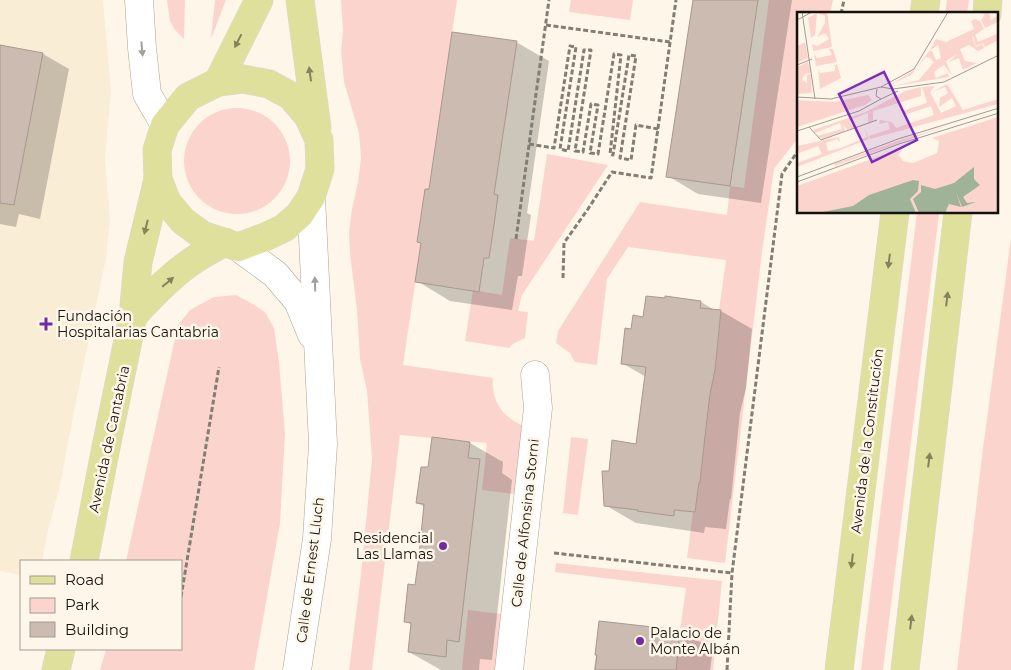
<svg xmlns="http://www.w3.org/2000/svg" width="1011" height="670" font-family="Montserrat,sans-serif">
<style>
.built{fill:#faedd5}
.green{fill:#fbd4cd}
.shadow{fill:#0003}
.building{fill:#ccbbb0;stroke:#a8988d}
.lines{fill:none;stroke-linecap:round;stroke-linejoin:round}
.minor-casing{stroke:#aba393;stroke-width:29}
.major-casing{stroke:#dad9d8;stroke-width:29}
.path{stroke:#827e74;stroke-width:3;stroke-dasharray:5 2.5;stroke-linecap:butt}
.minor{stroke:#fff;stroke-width:28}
.major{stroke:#dee09c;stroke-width:28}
.oneway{fill:#84835b}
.oneway2{fill:#a1a09e}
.poi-dot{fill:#732c9f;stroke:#fef7e9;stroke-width:2}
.labels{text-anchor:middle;stroke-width:5;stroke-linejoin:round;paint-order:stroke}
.poi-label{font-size:14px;fill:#15120c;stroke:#fef7e9;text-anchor:start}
.street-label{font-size:14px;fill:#15120c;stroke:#fef7e9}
.inset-road{fill:none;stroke:#a19b91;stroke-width:1}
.view{fill:#7b2cbf;fill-opacity:0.15;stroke:#7b2cbf;stroke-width:2.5}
.inset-edge{fill:none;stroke:#15120c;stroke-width:2.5}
</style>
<rect width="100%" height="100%" fill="#fef7e9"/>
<!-- built -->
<polygon class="built" points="0,0 103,0 111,91 105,158 110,220 106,258 78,391 59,490 48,530 42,561 21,561 21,575 0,571"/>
<!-- green -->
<g class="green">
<polygon points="167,0 185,0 184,39 175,30 170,21"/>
<polygon points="215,0 226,0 211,39"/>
<path d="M341,0H457L430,182L437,183L419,229L417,242L427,244L420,251L403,365L493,378C491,401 503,417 523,426L515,494L482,490L487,443L400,435L372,670H349L361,574L372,459L367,391L360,359L357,310L350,253L349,233L352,209L358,182L361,158L359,133L344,82L341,51L343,31Z"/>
<polygon points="571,0 633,0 630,20 569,12"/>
<polygon points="769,0 833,0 830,14 798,14 798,138 774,169 762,252 725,563 687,558 693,512 695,511 699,482 700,481 706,427 710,394 715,370 721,310 719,310 726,260 628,247 607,279 597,365 575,362 570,353 556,343 558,331 640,202 727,215 730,186 744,188"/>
<polygon points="947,0 969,0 967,14 945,14"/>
<circle cx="237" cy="161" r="53"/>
<polygon points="547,154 608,165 522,295 518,311 528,312 525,338 513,344 509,348 465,341 473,290 502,295 510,238 534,241"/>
<polygon points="917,213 939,213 883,670 861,670"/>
<polygon points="1011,238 1011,670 957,670 982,456"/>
<polygon points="236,295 251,303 265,312 274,328 279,362 285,434 280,523 254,670 100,670 106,649 181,649 181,561 126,561 178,325 190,310 214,297"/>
<polygon points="571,437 588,439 578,515 563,513"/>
<polygon points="556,563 722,581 713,670 676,670 677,655 682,655 685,632 680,631 680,630 686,588 555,572"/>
<polygon points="468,610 501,614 495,670 462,670"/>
</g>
<!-- shadow -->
<g class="shadow">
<polygon points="694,0 792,0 761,203 698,194 668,176"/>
<polygon points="516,42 549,61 527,213 531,215 522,276 518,276 512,310 450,301 417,281 422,244 419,242 430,191"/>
<polygon points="0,46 43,54 69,69 40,219 19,214 16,227 0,224"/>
<polygon points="701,302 716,311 721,311 752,329 746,388 740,413 731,499 730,499 726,529 705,527 704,533 636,523 605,505 610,473 637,445 646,377 622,363 632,330 644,318"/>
<polygon points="470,443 503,462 502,473 512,480 492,660 480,659 479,670 441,670 409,652 412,625 405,621 416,587 425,507 417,503 430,469"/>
<polygon points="600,623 682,632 713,649 710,670 594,670"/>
</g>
<!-- building -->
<g class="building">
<polygon points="693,0 758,0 730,186 666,177"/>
<polygon points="452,32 517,41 494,194 498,195 494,225 489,258 484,258 479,292 415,282 421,243 417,242 425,189 429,189"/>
<polygon points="0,45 43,53 14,205 0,203"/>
<polygon points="646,296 665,298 665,296 701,301 700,308 721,310 715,370 710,394 706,427 700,482 699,482 695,512 674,510 674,516 637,511 638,510 604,506 602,471 609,471 612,440 636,444 646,367 621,364 625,328 631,329 633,315 643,317"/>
<polygon points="432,437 470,442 468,458 480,459 459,642 447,640 446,657 408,652 411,623 404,622 408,584 415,585 419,556 424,504 416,503 421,467 428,467"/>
<polygon points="599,621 680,630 676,670 595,670 597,655 595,655"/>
</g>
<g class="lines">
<!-- minor casing -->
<g class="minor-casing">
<g id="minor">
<polyline points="139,0 142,48 147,94 165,125"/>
<polyline points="238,247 275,274 298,301 312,335"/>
<polyline points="297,670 317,539 323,444 311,197"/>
<polyline points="509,670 538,408 535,375"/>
</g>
</g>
<!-- major casing -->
<g class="major-casing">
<g id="major">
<polyline points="300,0 317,128"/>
<polyline points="924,14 926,0"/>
<polyline points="987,14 988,0"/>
<polygon points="243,79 269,84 291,96 308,116 319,140 320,169 311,197 299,215 284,228 265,237 238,247 202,235 183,221 167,202 158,179 157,150 165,125 188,97 218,82"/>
<polyline points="218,82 259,0"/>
<path d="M133,316C152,295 173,273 197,258C206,252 216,247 225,242"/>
<polyline points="84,561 105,452 133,316 138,262 158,179"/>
<polyline points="56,670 61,649"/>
<polyline points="839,670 895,212"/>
<polyline points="905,670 958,212"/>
</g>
</g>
<!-- path -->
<g class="path">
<polyline points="841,14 844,0"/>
<polyline points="546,25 670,42"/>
<polyline points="529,144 554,148 570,46 576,47 560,149 568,151 584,50 591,50 575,151 583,152 591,104 598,105 590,153 598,154 614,54 621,55 610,154 613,155 629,55 636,56 620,158 631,160 636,125 658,129"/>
<polyline points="516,239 549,0"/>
<polyline points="563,278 564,243 588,209 612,172 651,178 676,0"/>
<polyline points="554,553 732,573"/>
<polyline points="181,597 219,367"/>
<polyline points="727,670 732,573 782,174 798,151"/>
</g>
<!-- minor -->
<use href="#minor" class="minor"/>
<!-- major -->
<use href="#major" class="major"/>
</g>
<!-- one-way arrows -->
<defs><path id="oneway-solid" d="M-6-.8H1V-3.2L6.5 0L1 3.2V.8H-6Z" transform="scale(1.25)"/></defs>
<g class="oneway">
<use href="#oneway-solid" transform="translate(238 41) rotate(117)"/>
<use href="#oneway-solid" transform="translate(310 74) rotate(-98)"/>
<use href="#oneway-solid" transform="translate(146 227) rotate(104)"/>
<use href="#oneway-solid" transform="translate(889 261) rotate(97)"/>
<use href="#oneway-solid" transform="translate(168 282) rotate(-40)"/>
<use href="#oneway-solid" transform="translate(947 299) rotate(-83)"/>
<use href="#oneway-solid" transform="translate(929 460) rotate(-83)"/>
<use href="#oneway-solid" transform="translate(852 561) rotate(97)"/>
<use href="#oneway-solid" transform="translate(911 622) rotate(-83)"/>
</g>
<g class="oneway2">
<use href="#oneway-solid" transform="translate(142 49) rotate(85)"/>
<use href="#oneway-solid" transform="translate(315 284) rotate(-92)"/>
</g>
<!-- markers -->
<g class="poi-dot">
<path d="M43.5 316.5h5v5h5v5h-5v5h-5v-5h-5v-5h5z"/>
<circle cx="443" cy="546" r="5"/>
<circle cx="640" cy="641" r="5"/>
</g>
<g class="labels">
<!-- poi labels -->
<g class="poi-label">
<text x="57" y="321">Fundación<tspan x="57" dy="16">Hospitalarias Cantabria</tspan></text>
<text x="433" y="543" text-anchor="end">Residencial<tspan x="433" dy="16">Las Llamas</tspan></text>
<text x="650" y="638">Palacio de<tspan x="650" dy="16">Monte Albán</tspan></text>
</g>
<!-- street labels -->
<g class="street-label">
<text transform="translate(109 439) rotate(-78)" y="5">Avenida de Cantabria</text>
<text transform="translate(867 441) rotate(-83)" y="5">Avenida de la Constitución</text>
<text transform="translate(525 523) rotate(-84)" y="5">Calle de Alfonsina Storni</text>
<text transform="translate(310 570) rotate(-83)" y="5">Calle de Ernest Lluch</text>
</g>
</g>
<!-- overview -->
<g transform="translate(797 12)">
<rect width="201" height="201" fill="#fef7e9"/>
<path d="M30,0L35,35L16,39L15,32L20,34L32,27L28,21L20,25L28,11V4L21,1ZM180,0L192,1L194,8L201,3V10L188,16L184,8L188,2ZM20,1L18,23L14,26L11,6ZM178,7L183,9L187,17L175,25L179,35L185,32L187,36L181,39L172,33L163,37L168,49L180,51L166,58L162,46L152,50L160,42L149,49L155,64L147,53L137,60L139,66L151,61L152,65L92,75L122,68L137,50L133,46L129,45L114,63L91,74L119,57L132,39H135L139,48L144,46L141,33L133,38L139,27L149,30L177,17L174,9ZM202,21L201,33L199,29L188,35L186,31L179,34L176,24V23L178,22L181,30ZM8,30L11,46L0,51L1,34ZM32,37H36L40,50L19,54L17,42L20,46L35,43ZM11,50L14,61L8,62L5,68L10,71V63L14,62L15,81L0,82V55ZM40,52L44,66L23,77L21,57L23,61L38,59V54L35,55ZM150,72L166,98L201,87V92L73,127L72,124L93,117L91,110L82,112L83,108L95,110L99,116L137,103L134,94L107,103L105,99L130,91L125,75L138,74L133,80L144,101L159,94L155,86L142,95L143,86L151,81L148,75L135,80ZM124,75V84L76,99V109L71,111V101L53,108L55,114H63L50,118L46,112L48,119L25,127L20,124L45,117L43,111L18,121L16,118L69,100L108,79ZM71,83L75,88L68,93L0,115V88L38,90ZM201,105V201H0V174L108,135L101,143L106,149L116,151L140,141L142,129L135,126ZM152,113L38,154L37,152L101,129ZM68,116L72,127L0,155V151L25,142L21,134L2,141L0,134L42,125L43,130L40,127L29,131L31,139L44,136L70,125Z" fill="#fbd4cd"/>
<path d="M177,155V167L183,173L166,185L170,191L179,190L165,195L159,180L164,195L152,192L148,201H122L116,187L124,180V173L138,177L157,171ZM116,168L122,169L121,179L113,187L119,201H21L56,194L72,183Z" fill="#9fb398"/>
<path class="inset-road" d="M5,0L18,87M0,8L15,0M0,53L15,47M84,75L117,57L151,0M80,77L79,84L84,87L101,79M0,85L34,87L84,75L96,77L147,70L202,43M12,115L24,128L80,108M0,119L62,99L84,87M0,165L101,127L202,96M0,170L102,132L202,101"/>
<path class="view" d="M87,60L120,128L75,150L42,82Z"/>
<rect width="201" height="201" class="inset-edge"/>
</g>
<!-- legend -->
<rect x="20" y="560" width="162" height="90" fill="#fef7e9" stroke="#a19b91"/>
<rect x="30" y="576" width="25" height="8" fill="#dee09c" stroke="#a19b91"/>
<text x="65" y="585" font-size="15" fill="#15120c">Road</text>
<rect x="30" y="598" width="25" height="15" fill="#fbd4cd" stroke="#a19b91"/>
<text x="65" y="610" font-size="15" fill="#15120c">Park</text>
<rect x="30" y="622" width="25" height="15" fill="#ccbbb0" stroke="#a19b91"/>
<text x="65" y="635" font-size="15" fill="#15120c">Building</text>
</svg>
